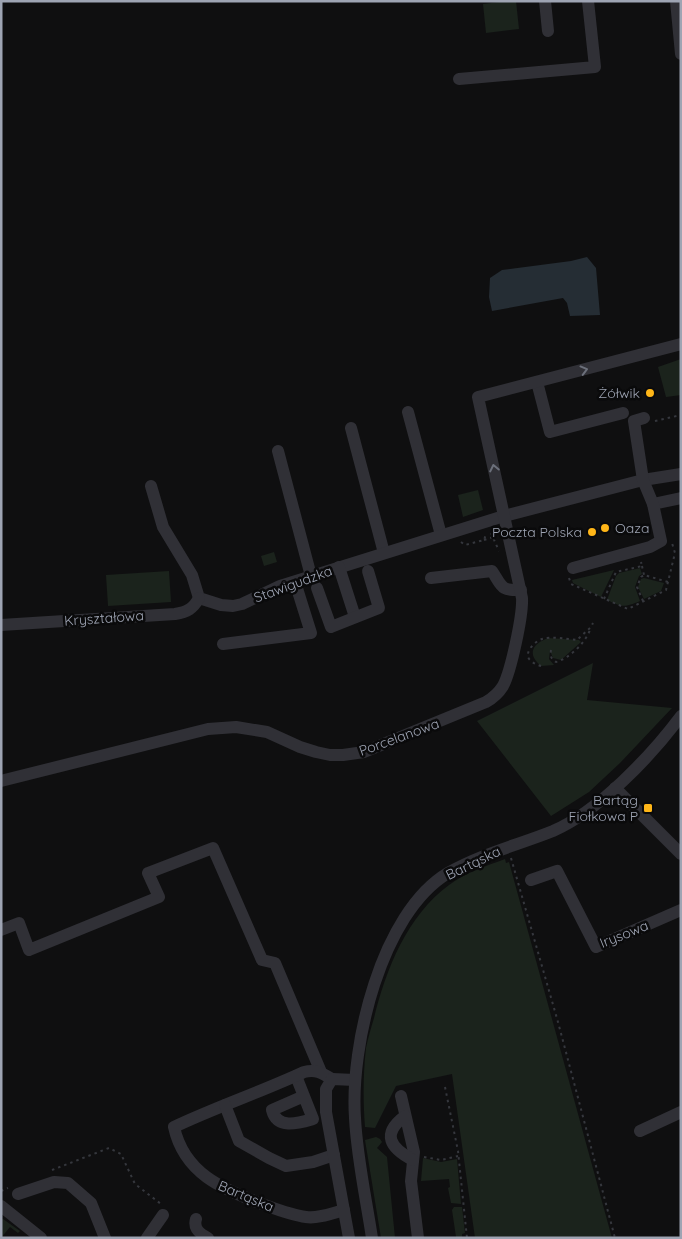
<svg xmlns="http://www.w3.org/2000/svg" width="682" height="1239" font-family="Quicksand,sans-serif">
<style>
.green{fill:#1b231c}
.water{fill:#252d34}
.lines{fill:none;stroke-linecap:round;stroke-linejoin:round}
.path{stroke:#35373d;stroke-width:2;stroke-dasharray:2.5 4;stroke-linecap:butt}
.minor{stroke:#303036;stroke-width:12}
.oneway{stroke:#6c707b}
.poi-dot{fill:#ffb618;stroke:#0a0a0b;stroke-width:2}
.labels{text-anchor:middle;stroke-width:5;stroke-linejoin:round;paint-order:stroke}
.poi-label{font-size:14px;fill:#9ea4b3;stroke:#0a0a0b;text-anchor:end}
.street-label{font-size:14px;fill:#9ea4b3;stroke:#0a0a0b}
</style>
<rect width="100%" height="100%" fill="#0f0f10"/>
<!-- green -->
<g class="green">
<polygon points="507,1 516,1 519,29 486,33 483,4"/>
<polygon points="681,359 681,395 666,397 658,367"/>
<polygon points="478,490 483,510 463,517 458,495"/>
<polygon points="274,552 277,562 264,566 261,556"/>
<path d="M640,568L642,574L639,576L635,587L640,601C624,608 622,607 607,600L616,576L619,573Z"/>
<polygon points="614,570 601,597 573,583 572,580"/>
<polygon points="169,571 171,602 108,606 106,575"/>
<polygon points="644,578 664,583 661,591 644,599 638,587 641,579"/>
<path d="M548,638L579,640L581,642L561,660L553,658L550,651L549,659L554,665L541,666C527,654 532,644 548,638Z"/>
<polygon points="593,663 587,700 672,708 620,763 589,792 551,816 477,721"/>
<path d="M505,859L506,863L509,862L612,1238H475L452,1074L396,1086L375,1128L365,1127C363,1101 363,1074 366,1048C368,1038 371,1028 374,1018C386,969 407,916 449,885C465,873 486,866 505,859Z"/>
<polygon points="376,1137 380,1139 382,1142 377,1148 387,1157 395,1238 381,1238 365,1140"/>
<polygon points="423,1158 441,1162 457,1159 461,1204 451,1203 448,1188 450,1187 449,1179 421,1181"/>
<polygon points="454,1207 462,1207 465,1233 462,1234 462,1237 456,1237 452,1210"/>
<polygon points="3,1219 20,1231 18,1233 10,1227 1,1238 1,1220"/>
</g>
<!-- water -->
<polygon class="water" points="587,257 596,268 600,315 570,316 567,303 563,298 492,311 489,297 490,278 502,270 571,261"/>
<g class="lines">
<!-- path -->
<g class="path">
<polyline points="655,421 681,415"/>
<polyline points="491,533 499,551"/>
<polyline points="484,540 493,537"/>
<polyline points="461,542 465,545 484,540 486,534"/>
<polyline points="642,566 644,575"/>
<polyline points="569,578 571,584 628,609 666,590 675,553 672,543"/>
<polyline points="604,599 616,572 642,566 641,562"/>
<polyline points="643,601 637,587 641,577 644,575 668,582"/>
<path d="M551,650C550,656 551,659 556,662C570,658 585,643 590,630"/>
<path d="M541,666C537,665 533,663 530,660C523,653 535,641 542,639C552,636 567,639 577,640L591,627L593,623"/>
<polyline points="511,858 558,1022 615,1238"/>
<polyline points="445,1087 458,1151 467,1238"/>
<polyline points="424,1157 441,1160 458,1156"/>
<polyline points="52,1170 109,1148 121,1154 135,1184 161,1204"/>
<polyline points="1,1191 8,1188"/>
</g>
<!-- minor -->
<g class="minor">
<polyline points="545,1 548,31"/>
<polyline points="676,1 681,54"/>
<polyline points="459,79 595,67 588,1"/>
<polyline points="537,382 550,432 623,413"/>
<polyline points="408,412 441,535"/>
<polyline points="351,428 384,553"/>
<polyline points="278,451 311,576"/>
<polyline points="151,486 163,527 192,575 199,598 221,605 233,606 242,604 280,586 504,516 643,480 681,474"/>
<polyline points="653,504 681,498"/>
<polyline points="339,567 355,617"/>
<polyline points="573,568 650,547 661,541 653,504 643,480 634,421 644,418"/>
<path d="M431,578L492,571C502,586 500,591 521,590"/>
<polyline points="317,588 331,627 379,608 368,571"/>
<path d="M1,625L175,614C187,612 193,609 199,598"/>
<polyline points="223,644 311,633 295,582"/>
<path d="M1,781L208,729L236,727L267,732L300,747L316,752L330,755H343L364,752L486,702C493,698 498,694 503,686C511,671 523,615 522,598L478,397L681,344"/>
<polyline points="615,788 681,854"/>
<polyline points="531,880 557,871 596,947 681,910"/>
<polyline points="1,930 19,923 29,950 159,897 148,873 213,848 262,960 275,963 321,1072"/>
<path d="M296,1076L313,1119C299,1123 277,1130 272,1110L304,1096"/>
<path d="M332,1079C322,1073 316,1069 304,1072C261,1092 216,1107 174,1127C184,1173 222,1189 262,1204C276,1209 291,1215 306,1217C317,1219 333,1213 344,1210"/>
<polyline points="401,1096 414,1152 411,1181 418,1238"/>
<polyline points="225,1105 239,1141 269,1158 286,1166 313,1162 334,1155"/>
<path d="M405,1116C381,1134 390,1148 413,1160"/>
<polyline points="640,1131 681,1112"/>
<polyline points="18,1194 54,1182 68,1183 91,1203 105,1238"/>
<polyline points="1,1206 41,1238"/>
<path d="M196,1219C193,1229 200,1234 208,1238"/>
<polyline points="147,1238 163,1215"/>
<polyline points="349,1238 326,1112 326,1089 332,1079 355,1080"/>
<path d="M372,1238C366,1198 357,1158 355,1118C350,1046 381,913 448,873C481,854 518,845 553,831C599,811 651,756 681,716"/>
</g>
</g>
<!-- one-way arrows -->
<defs><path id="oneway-chevron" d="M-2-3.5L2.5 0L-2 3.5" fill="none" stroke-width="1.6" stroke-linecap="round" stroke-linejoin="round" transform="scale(1.25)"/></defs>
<g class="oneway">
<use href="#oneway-chevron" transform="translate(584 370) rotate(-15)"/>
<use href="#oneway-chevron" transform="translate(494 468) rotate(-102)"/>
</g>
<!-- markers -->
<g class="poi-dot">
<circle cx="650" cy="393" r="5"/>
<circle cx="605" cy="528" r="5"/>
<circle cx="592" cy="532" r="5"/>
<rect x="643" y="803" width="10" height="10" rx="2.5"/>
</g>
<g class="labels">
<!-- poi labels -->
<g class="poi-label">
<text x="640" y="398">Żółwik</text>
<text x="615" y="533" text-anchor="start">Oaza</text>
<text x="582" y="537">Poczta Polska</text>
<text x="638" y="805">Bartąg<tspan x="638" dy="16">Fiołkowa P</tspan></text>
</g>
<!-- street labels -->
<g class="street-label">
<text transform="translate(293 584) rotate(-20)" y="5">Stawigudzka</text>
<text transform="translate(104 618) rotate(-4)" y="5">Kryształowa</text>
<text transform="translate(399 737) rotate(-20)" y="5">Porcelanowa</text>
<text transform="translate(473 863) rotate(-26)" y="5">Bartąska</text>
<text transform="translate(624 934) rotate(-22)" y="5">Irysowa</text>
<text transform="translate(246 1196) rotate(23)" y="5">Bartąska</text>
</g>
</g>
<!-- border -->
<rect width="682" height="1239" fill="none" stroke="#9ea4b3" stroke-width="5"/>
</svg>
